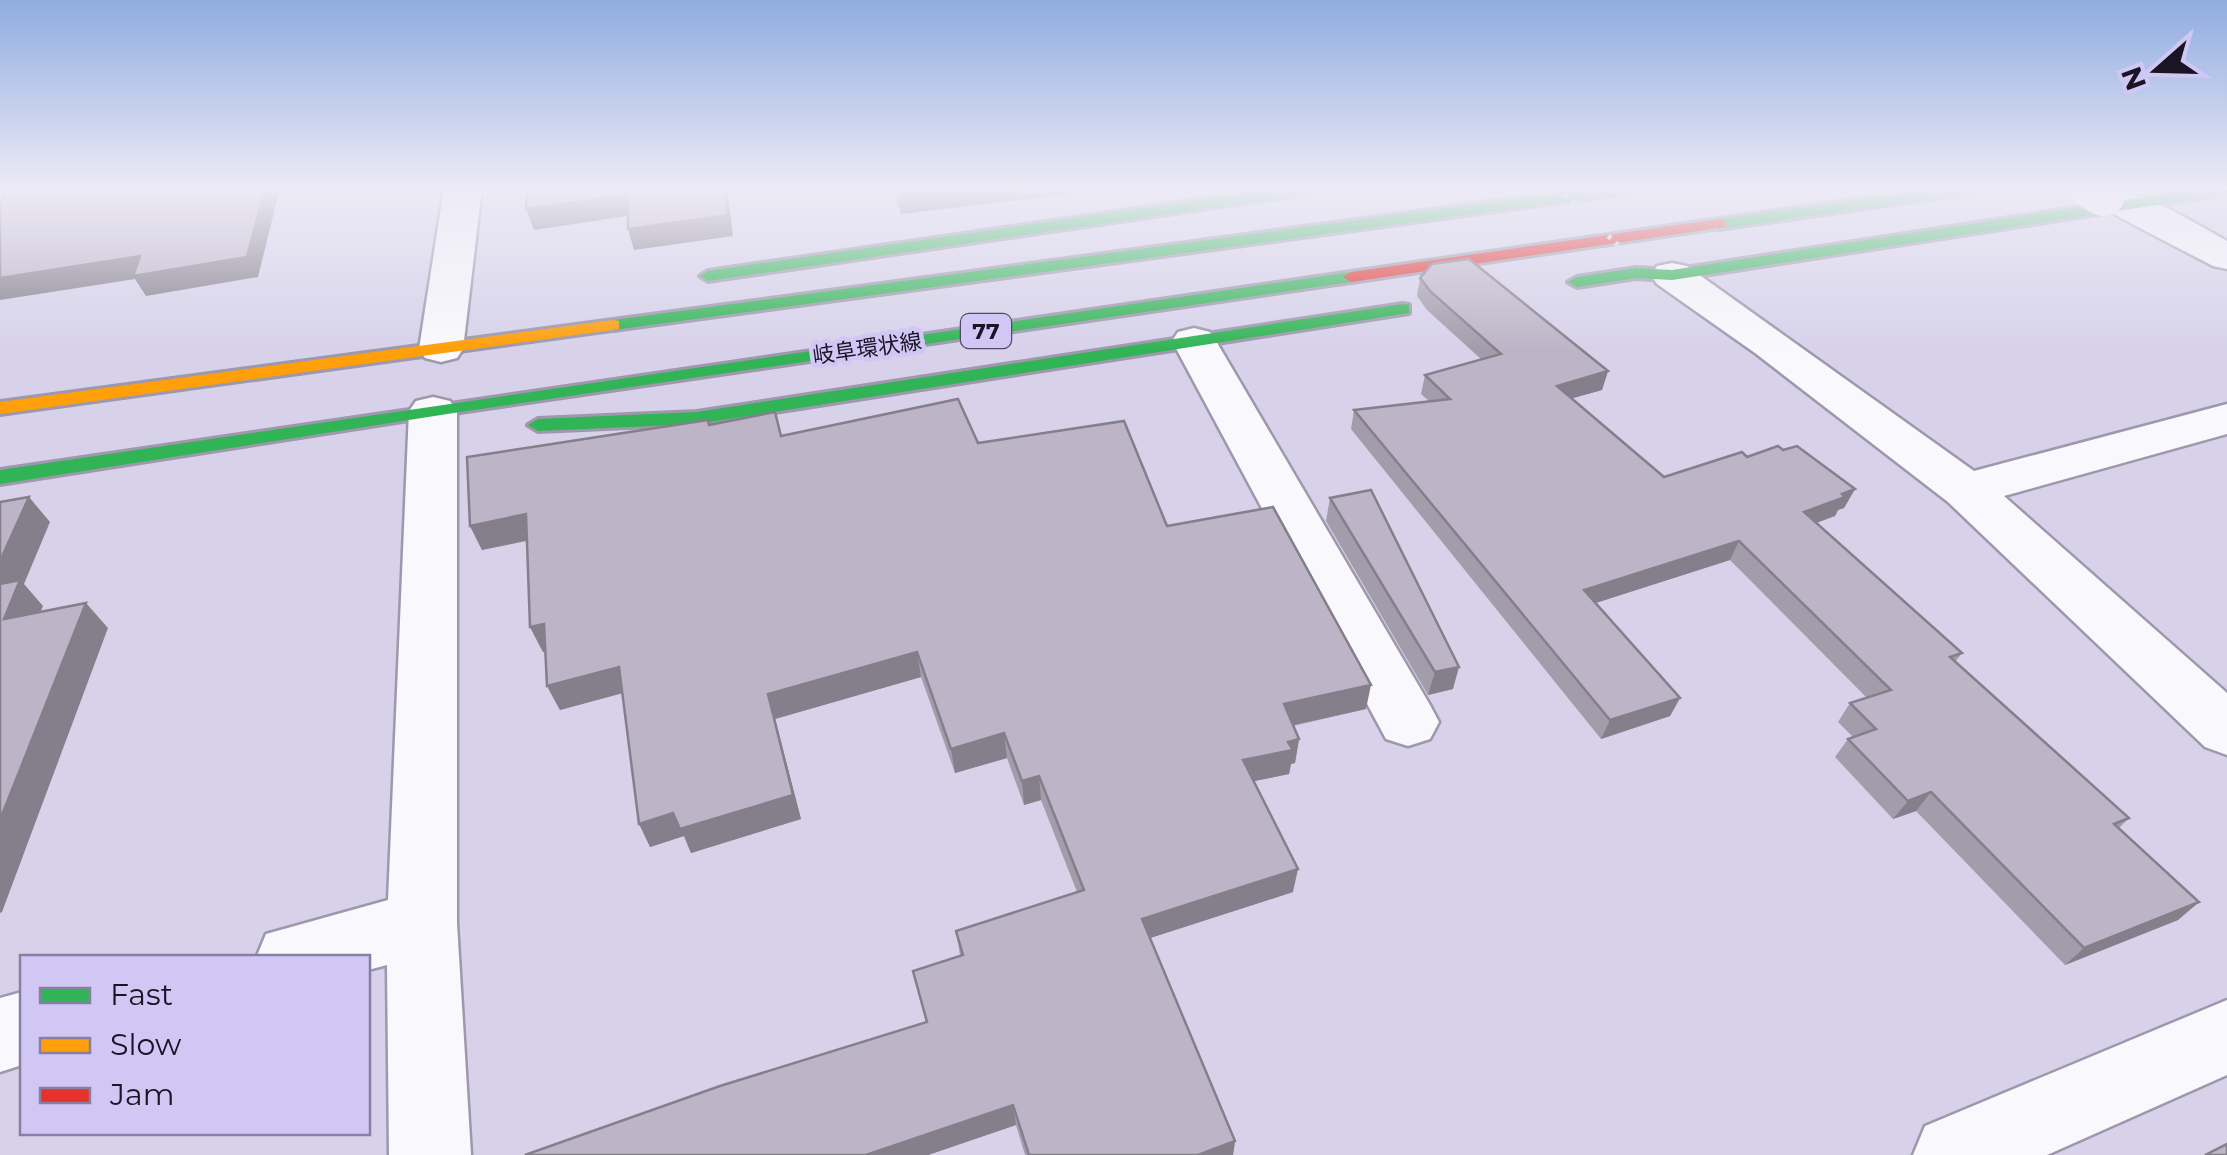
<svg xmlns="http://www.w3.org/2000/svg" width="2227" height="1155" font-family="Montserrat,'Noto Sans JP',sans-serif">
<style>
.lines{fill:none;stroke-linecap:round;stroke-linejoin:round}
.street-casing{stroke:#9d98ab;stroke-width:5}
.fast-casing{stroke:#9d98ab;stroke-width:6}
.slow-casing{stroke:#9d98ab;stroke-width:6}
.jam-casing{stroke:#9d98ab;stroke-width:6}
.street{fill:#f9f8fc;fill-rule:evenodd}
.fast{fill:#30b455;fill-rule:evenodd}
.slow{fill:#ff9f0a;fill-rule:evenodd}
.jam{fill:#e5322d;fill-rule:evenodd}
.street-bridge-casing{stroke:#9d98ab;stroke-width:46;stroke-linecap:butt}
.path-bridge{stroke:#d7d5dc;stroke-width:5;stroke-dasharray:4 6;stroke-linecap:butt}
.street-bridge{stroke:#f9f8fc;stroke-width:42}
.wall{fill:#a39cab}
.shaded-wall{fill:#847f8b}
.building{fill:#bdb5c7;stroke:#847f8b;stroke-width:2.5}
.labels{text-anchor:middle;stroke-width:9;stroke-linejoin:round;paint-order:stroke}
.shield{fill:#d1c7f5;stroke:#504a63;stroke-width:2.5}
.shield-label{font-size:22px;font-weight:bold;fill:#191525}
.far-street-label{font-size:22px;fill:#191525;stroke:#d1c7f5}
</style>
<rect width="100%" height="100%" fill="#d7d2ea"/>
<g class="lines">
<!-- street casing -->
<g class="street-casing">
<g id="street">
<polygon points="444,188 482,188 463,349 457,358 441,362 425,358 419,349"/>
<path d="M2090,188C2143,188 2181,216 2227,241V269L2213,266C2193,255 2092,205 2085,195Z"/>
<polygon points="1672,263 1687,266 1974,471 2227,404 2227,434 2004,496 2227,693 2227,755 2205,747 1948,502 1755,353 1657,284 1651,275 1657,266"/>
<polygon points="1194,328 1210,332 1216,341 1430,705 1439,722 1430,739 1408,746 1386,739 1172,341 1178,332"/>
<polygon points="433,397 450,401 457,411 457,923 471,1155 389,1155 387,965 368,970 368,958 256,958 266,934 388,900 409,411 416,401"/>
<polygon points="22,992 22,1065 0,1072 0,998"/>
<polygon points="2227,1000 2227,1075 2047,1155 1913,1155 1925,1126"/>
</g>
</g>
<!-- fast casing -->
<g class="fast-casing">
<g id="fast">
<polygon points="1279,188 1320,188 1313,193 708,281 700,276 708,271"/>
<polygon points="1594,188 1637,188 1630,193 613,330 604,325 613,320"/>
<polygon points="1938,188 1979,188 1972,193 1719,229 1711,224 1719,219"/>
<polygon points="2202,188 2227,188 2227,194 1672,280 1636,278 1577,287 1568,282 1577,277 1636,268 1672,270"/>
<polygon points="1351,272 1359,277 1357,281 460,412 0,484 0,470"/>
<polygon points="1403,304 1409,305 1409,313 697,424 538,431 528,425 538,419 697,412"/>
</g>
</g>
<!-- slow casing -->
<g class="slow-casing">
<polygon id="slow" points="613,320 619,321 619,329 0,414 0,402"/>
</g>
<!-- jam casing -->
<g class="jam-casing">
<polygon id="jam" points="1719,219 1725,221 1725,227 1351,282 1343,277 1351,272"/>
</g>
<!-- street -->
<use href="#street" class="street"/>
<!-- fast -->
<use href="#fast" class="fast"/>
<!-- slow -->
<use href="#slow" class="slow"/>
<!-- jam -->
<use href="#jam" class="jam"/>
<!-- street-bridge casing -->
<g class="street-bridge-casing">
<polyline id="street-bridge" points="2091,188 2104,195"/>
</g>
<!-- path-bridge -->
<polyline class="path-bridge" points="1557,188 1634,260"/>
<!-- street-bridge -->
<use href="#street-bridge" class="street-bridge"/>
</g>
<!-- wall -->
<g class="wall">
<polygon points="892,188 1077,188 1077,193 901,214"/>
<polygon points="1420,278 1608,371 1602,390 1572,398 1664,477 1747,457 1783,450 1855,489 1844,508 1838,510 1835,516 1816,523 1962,653 1955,662 2129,818 2119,828 2199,902 2178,920 2065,965 1916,811 1893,819 1835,757 1848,739 1853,737 1838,722 1850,703 1867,698 1730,560 1595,603 1680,698 1670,716 1601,739 1351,429 1354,410 1429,401 1421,394 1425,375 1482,360 1427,310 1417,296"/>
<polygon points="710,425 781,436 978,443 1167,526 1366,709 1293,726 1299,739 1295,763 1291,764 1289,774 1254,781 1293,892 1150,938 1235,1141 1233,1155 1025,1155 1016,1125 928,1155 525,1155 926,1022 960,955 956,931 1077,892 1041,800 1024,805 1007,758 955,773 921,677 775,719 801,819 691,853 684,836 650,847 623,693 560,710 547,686 546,651 543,652 530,627 527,541 482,550 470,526"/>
<polygon points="1330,498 1453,689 1428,695 1326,521"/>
</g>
<!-- shaded-wall -->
<g class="shaded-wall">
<polygon points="265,188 280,188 258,277 146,296 135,279 0,300 0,278 140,256"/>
<polygon points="724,188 727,188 733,236 634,250 628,229"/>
<polygon points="897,188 1077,188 1077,193 901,214"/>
<polygon points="628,195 634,215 534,230 526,209"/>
<polygon points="1608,371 1602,390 1552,404 1557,386"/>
<polygon points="1855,489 1844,508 1838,510 1835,516 1794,531 1804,512"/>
<polygon points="29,497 50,522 24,584 43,606 27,644 4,619 0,598 0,561"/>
<polygon points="526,514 538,538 482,550 470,526"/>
<polygon points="1739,541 1730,560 1577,609 1584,590"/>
<polygon points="86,603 108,628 2,912 0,913 0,820"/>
<polygon points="544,624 556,648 543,652 530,627"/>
<polygon points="917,652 921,677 775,719 801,819 691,853 684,836 650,847 639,824 768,694"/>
<polygon points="619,667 630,691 560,710 547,686"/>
<polygon points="1459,667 1453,689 1428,695 1435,672"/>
<polygon points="1371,685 1366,709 1280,728 1284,704"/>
<polygon points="1680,698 1670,716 1601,739 1610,720"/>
<polygon points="1004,733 1007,758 955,773 951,749"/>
<polygon points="1299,739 1295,763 1291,764 1289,774 1240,784 1243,760 1288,742"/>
<polygon points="1039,776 1041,800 1024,805 1022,781"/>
<polygon points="1931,792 1916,811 1893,819 1908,801"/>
<polygon points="1298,869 1293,892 1141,941 1142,919"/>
<polygon points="2199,902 2178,920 2065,965 2084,948"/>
<polygon points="1013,1105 1016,1125 928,1155 866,1155"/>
<polygon points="1235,1141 1233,1155 1198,1155"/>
</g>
<!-- building -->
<g class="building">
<polygon points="24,188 265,188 247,257 133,276 140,256 0,278 0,204 7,191"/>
<polygon points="527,188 724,188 728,215 628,229 628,195 526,209"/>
<polygon points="1469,259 1608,371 1557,386 1664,477 1742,452 1747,457 1778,446 1783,450 1797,446 1855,489 1842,494 1845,497 1804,512 1962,653 1950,657 2129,818 2114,824 2199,902 2084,948 1931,792 1908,801 1848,739 1876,729 1850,703 1891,690 1739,541 1584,590 1680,698 1610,720 1354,410 1450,399 1425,375 1501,354 1431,292 1420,278 1432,264"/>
<polygon points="958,399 978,443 1124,421 1167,526 1273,507 1371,685 1284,704 1299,739 1288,742 1293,750 1243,760 1298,869 1142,919 1235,1141 1198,1155 1029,1155 1013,1105 866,1155 525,1155 720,1086 927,1022 913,971 963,955 956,931 1084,890 1039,776 1022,781 1004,733 951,749 917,652 768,694 793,795 680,829 673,813 639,824 619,667 547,686 544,624 530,627 526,514 470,526 467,457 708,420 709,425 775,412 781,436"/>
<polygon points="1371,490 1459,667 1435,672 1330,498"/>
<polygon points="29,497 0,561 0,502"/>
<polygon points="20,580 4,619 86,603 0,820 0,584"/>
<polygon points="2227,1144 2227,1155 2205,1155"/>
</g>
<!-- sky -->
<linearGradient id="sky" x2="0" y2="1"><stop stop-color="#90ace0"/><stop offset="0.54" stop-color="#edebf6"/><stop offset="1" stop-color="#edebf6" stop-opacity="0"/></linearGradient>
<rect width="2227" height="350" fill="url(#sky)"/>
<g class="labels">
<!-- shield labels -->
<rect class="shield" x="961" y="314" width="50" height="34" rx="8"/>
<g class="shield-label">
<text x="986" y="339">77</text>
</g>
<!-- far-street labels -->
<g class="far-street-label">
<text transform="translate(867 348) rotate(-8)" y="8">岐阜環状線</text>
</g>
</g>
<!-- legend -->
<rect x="20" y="955" width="350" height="180" fill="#d1c7f5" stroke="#8780a2" stroke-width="2.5"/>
<rect x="40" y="988" width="50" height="15" fill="#30b455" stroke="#8780a2" stroke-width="2.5"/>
<text x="110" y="1005" font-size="30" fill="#191525">Fast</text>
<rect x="40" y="1038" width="50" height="15" fill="#ff9f0a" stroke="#8780a2" stroke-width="2.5"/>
<text x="110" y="1055" font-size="30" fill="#191525">Slow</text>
<rect x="40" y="1088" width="50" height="15" fill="#e5322d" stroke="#8780a2" stroke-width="2.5"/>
<text x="110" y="1105" font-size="30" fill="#191525">Jam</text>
<!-- north arrow -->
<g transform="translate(2157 70) rotate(250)" stroke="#d1c7f5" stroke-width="8" paint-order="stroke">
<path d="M0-8L18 38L0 25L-18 38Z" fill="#191525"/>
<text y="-15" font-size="28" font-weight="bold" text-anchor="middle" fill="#191525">N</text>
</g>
</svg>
